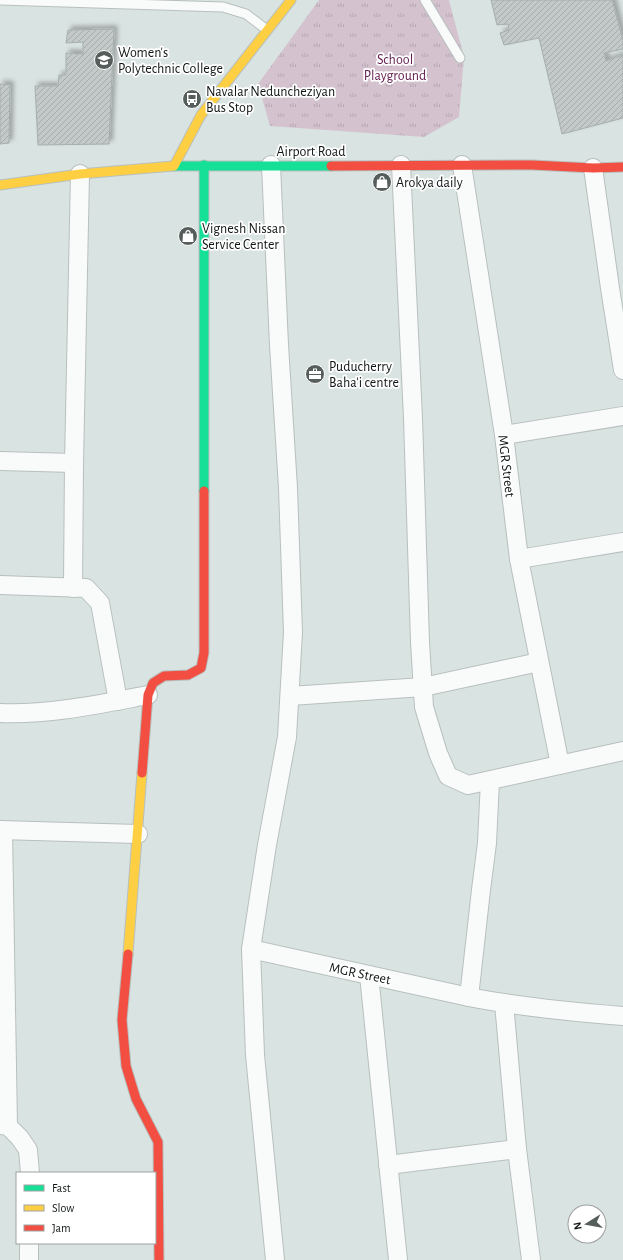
<svg xmlns="http://www.w3.org/2000/svg" width="623" height="1260" font-family="'Alegreya Sans',sans-serif">
<style>
.grass{fill:url(#grass-tufts)}
.building{fill:url(#building-hatch);stroke:#a6aead;filter:url(#shadow)}
.lines{fill:none;stroke-linecap:round;stroke-linejoin:round}
.lane-casing{stroke:#b8c0be;stroke-width:11}
.street-casing{stroke:#b8c0be;stroke-width:20}
.fast-casing{stroke:#b8c0be;stroke-width:11}
.slow-casing{stroke:#b8c0be;stroke-width:11}
.jam-casing{stroke:#b8c0be;stroke-width:11}
.lane{stroke:#f9fbfa;stroke-width:9}
.street{stroke:#f9fbfa;stroke-width:18}
.fast{stroke:#16e098;stroke-width:9}
.slow{stroke:#ffcf43;stroke-width:9}
.jam{stroke:#f24e42;stroke-width:9}
.labels{text-anchor:middle;stroke-width:3.5;stroke-linejoin:round;paint-order:stroke}
.poi-label{font-size:14px;fill:#101615;stroke:#fff;text-anchor:start}
.park-label{font-size:14px;fill:#621c50;stroke:#fff}
.street-label{font-size:14px;fill:#101615;stroke:#fff}
</style>
<defs>
<pattern id="grass-tufts" width="24" height="20" patternUnits="userSpaceOnUse"><rect width="24" height="20" fill="#d4c3cf"/><path d="M3 7l-1-3M5 7V3M7 7l1-3M15 17l-1-3M17 17v-4M19 17l1-3" fill="none" stroke="#b5a7b1"/></pattern>
<pattern id="building-hatch" width="6" height="6" patternUnits="userSpaceOnUse"><rect width="6" height="6" fill="#c2c9c8"/><path d="M-1 1l2-2M0 6l6-6M5 7l2-2" fill="none" stroke="#a6acab"/></pattern>
<filter id="shadow"><feDropShadow dx="3.5" dy="-3.5" stdDeviation="2" flood-color="#0004"/></filter>
</defs>
<rect width="100%" height="100%" fill="#d9e3e1"/>
<!-- grass -->
<polygon class="grass" points="319,0 449,0 464,57 459,117 424,137 270,126 258,84"/>
<!-- building -->
<g class="building">
<polygon points="491,0 612,0 623,40 623,49 604,53 606,61 623,55 623,118 562,134 539,38 504,45 500,33 509,30 508,24 497,25"/>
<polygon points="114,29 109,144 38,145 35,86 58,86 59,75 66,75 66,53 83,54 83,42 66,43 68,30"/>
<polygon points="0,84 10,85 9,143 0,144"/>
</g>
<g class="lines">
<!-- lane casing -->
<g class="lane-casing">
<g id="lane">
<polyline points="0,0 223,7 246,14 267,30"/>
<polyline points="425,0 460,58"/>
</g>
</g>
<!-- street casing -->
<g class="street-casing">
<g id="street">
<polyline points="271,165 279,345 288,488 293,632 287,737 267,845 251,949 255,1055 275,1260"/>
<polyline points="401,165 413,418 420,642 424,707 438,753 448,776 468,785 623,751"/>
<polyline points="462,165 504,435 519,559 560,765"/>
<polyline points="593,168 610,288 623,370"/>
<polyline points="504,435 623,416"/>
<polyline points="0,461 74,463"/>
<polyline points="519,559 623,542"/>
<polyline points="0,585 86,588 100,603 118,701"/>
<polyline points="73,588 74,463 80,174"/>
<polyline points="290,696 423,687 539,662"/>
<path d="M0,713C50,715 100,704 148,695"/>
<polyline points="0,830 138,834"/>
<polyline points="3,830 8,1126"/>
<path d="M251,949L469,997C520,1007 571,1012 623,1016"/>
<polyline points="369,975 398,1260"/>
<polyline points="469,997 481,890 487,843 490,781"/>
<polyline points="504,1003 517,1149 531,1260"/>
<polyline points="0,1125 8,1126 20,1138 28,1150 30,1173"/>
<polyline points="388,1165 517,1149"/>
<polyline points="29,1260 29,1243"/>
</g>
</g>
<!-- fast casing -->
<g class="fast-casing">
<g id="fast">
<polyline points="204,165 204,491"/>
<polyline points="173,166 331,166"/>
</g>
</g>
<!-- slow casing -->
<g class="slow-casing">
<g id="slow">
<polyline points="174,166 201,115 291,0"/>
<polyline points="0,185 80,174 173,166"/>
<polyline points="128,954 142,773"/>
</g>
</g>
<!-- jam casing -->
<g class="jam-casing">
<g id="jam">
<polyline points="331,166 532,165 593,168 623,167"/>
<polyline points="142,773 148,695 153,683 164,676 188,675 201,668 204,653 204,491"/>
<polyline points="128,954 122,1020 126,1066 136,1099 158,1142 159,1260"/>
</g>
</g>
<!-- lane -->
<use href="#lane" class="lane"/>
<!-- street -->
<use href="#street" class="street"/>
<!-- fast -->
<use href="#fast" class="fast"/>
<!-- slow -->
<use href="#slow" class="slow"/>
<!-- jam -->
<use href="#jam" class="jam"/>
</g>
<!-- icons -->
<defs>
<g id="university-disc" transform="scale(1)"><circle r="9.5" fill="#565e5c" stroke="#fff"/><path d="M0-5L7-2L0 1L-7-2ZM-4 1L0 2.5L4 1V4Q0 6-4 4Z" fill="#fff"/></g>
<g id="bus-disc" transform="scale(1)"><circle r="9.5" fill="#565e5c" stroke="#fff"/><path d="M-5-6H5V4H4V6H2V4H-2V6H-4V4H-5ZM-3.5-4V0h7V-4ZM-3.5 1.2v1.5H-2V1.2ZM2 1.2v1.5H3.5V1.2Z" fill="#fff"/></g>
<g id="shop-disc" transform="scale(1)"><circle r="9.5" fill="#565e5c" stroke="#fff"/><path d="M-5-2.5h2.3a2.7 3.5 0 0 1 5.4 0H5L5.5 6h-11ZM-1.5-2.5h3a1.5 2.3 0 0 0-3 0Z" fill="#fff"/></g>
<g id="office-disc" transform="scale(1)"><circle r="9.5" fill="#565e5c" stroke="#fff"/><path d="M-6-3h4V-5.5h4V-3h4V5H-6ZM-1-4.5V-3h2v-1.5ZM-6 0V1H6V0Z" fill="#fff"/></g>
</defs>
<g fill-rule="evenodd">
<use href="#university-disc" x="104" y="60"/>
<use href="#bus-disc" x="192" y="99"/>
<use href="#shop-disc" x="382" y="182"/>
<use href="#shop-disc" x="188" y="236"/>
<use href="#office-disc" x="315" y="374"/>
</g>
<g class="labels">
<!-- poi labels -->
<g class="poi-label">
<text x="118" y="57">Women's<tspan x="118" dy="16">Polytechnic College</tspan></text>
<text x="206" y="96">Navalar Neduncheziyan<tspan x="206" dy="16">Bus Stop</tspan></text>
<text x="396" y="187">Arokya daily</text>
<text x="202" y="233">Vignesh Nissan<tspan x="202" dy="16">Service Center</tspan></text>
<text x="329" y="371">Puducherry<tspan x="329" dy="16">Baha'i centre</tspan></text>
</g>
<!-- park labels -->
<g class="park-label">
<text x="395" y="64">School<tspan x="395" dy="16">Playground</tspan></text>
</g>
<!-- street labels -->
<g class="street-label">
<text x="311" y="156">Airport Road</text>
<text transform="translate(507 466) rotate(83)" y="5">MGR Street</text>
<text transform="translate(360 973) rotate(12)" y="5">MGR Street</text>
</g>
</g>
<!-- legend -->
<rect x="16" y="1172" width="140" height="72" fill="#ffffff" stroke="#9fa2a1"/>
<rect x="24" y="1185" width="20" height="6" fill="#16e098" stroke="#9fa2a1"/>
<text x="52" y="1192" font-size="12" fill="#101615">Fast</text>
<rect x="24" y="1205" width="20" height="6" fill="#ffcf43" stroke="#9fa2a1"/>
<text x="52" y="1212" font-size="12" fill="#101615">Slow</text>
<rect x="24" y="1225" width="20" height="6" fill="#f24e42" stroke="#9fa2a1"/>
<text x="52" y="1232" font-size="12" fill="#101615">Jam</text>
<!-- north arrow -->
<g transform="translate(587 1224) rotate(259)"><circle r="19" fill="#ffffff" stroke="#9fa2a1"/>
<path d="M0-3L7 15L0 10L-7 15Z" fill="#565e5c"/>
<text y="-6" font-size="11" font-weight="bold" text-anchor="middle" fill="#101615">N</text>
</g>
</svg>
